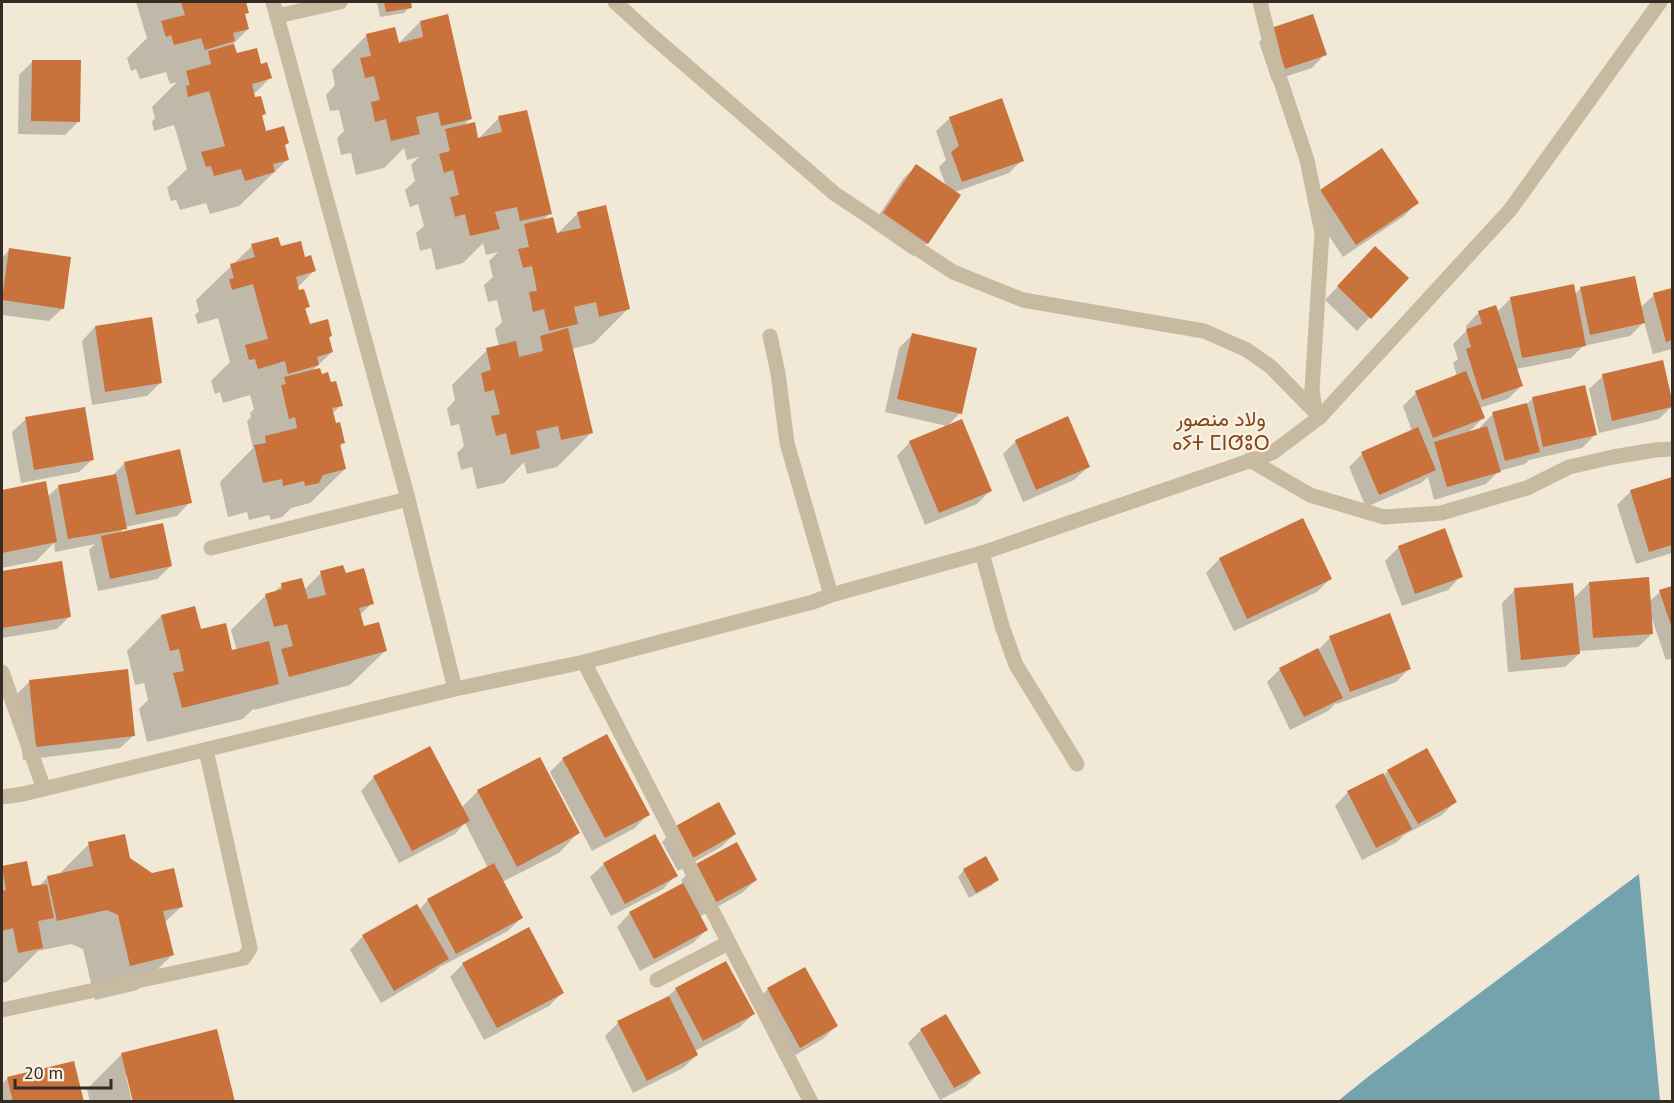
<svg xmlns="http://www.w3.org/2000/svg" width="1674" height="1103" font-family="'PT Sans',Vazirmatn,'Noto Sans Tifinagh',sans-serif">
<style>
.water{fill:#74a3ae}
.shadow{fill:#0003}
.building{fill:#c9723b}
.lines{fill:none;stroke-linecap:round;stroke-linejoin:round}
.service{stroke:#c8b9a1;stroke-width:15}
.minor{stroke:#c8b9a1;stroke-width:15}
.tertiary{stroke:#c8b9a1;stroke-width:15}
.labels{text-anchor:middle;stroke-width:4.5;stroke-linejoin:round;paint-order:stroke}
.quarter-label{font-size:21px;fill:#83441c;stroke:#f9f1e1}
</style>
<rect width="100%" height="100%" fill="#f1e8d5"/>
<!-- water -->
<polygon class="water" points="1639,874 1660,1101 1338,1101 1369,1076"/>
<!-- shadow -->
<g class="shadow">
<polygon points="136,2 244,2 247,12 244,15 248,29 233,44 236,55 260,66 270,78 253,95 264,114 261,117 265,133 287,143 284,146 288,159 239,206 210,214 206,203 180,210 176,200 171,201 167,188 187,169 174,125 154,131 152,122 155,118 152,107 177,82 170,84 166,72 140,79 136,69 131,71 127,58 147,38"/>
<polygon points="377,2 410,2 410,7 404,13 380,17"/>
<polygon points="420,22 471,118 462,127 477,140 499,118 550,213 542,222 556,235 578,213 628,309 594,343 572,349 591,433 557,467 527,474 524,462 504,483 477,489 472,467 461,470 457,453 464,446 459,424 451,426 447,409 455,400 452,385 487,350 499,347 495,329 502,322 497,300 488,302 484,285 493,277 489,261 498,252 486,255 483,243 463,263 436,270 431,248 420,251 416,233 424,226 418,204 410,207 405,190 415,181 411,165 419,157 407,160 404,148 384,168 356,175 351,153 341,155 337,138 344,131 339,110 330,111 326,95 335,85 332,70 367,35 398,44"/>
<polygon points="1272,29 1325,54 1312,68 1272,81 1259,42"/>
<polygon points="32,62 78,122 65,135 18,134 19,75"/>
<polygon points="950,118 1022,160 1009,173 955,192 927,243 913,256 871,227 903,179 916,166 946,186 939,167 946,160 936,131"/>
<polygon points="1321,191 1417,203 1404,216 1343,257 1308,204"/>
<polygon points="252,246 280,248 304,259 314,271 297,288 308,307 304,310 309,326 331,336 328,339 332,352 312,371 341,405 332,414 344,442 339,447 345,469 310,503 291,508 282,517 271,520 269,515 249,520 247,512 228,517 220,482 253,448 247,421 251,417 250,413 254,409 250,395 223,403 220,392 215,394 211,381 230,362 218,318 198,324 195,315 199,311 196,300"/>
<polygon points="1375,248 1370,317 1357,331 1325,300"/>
<polygon points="9,250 63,308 49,321 2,315 2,258"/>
<polygon points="1634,278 1640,308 1654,295 1672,290 1672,349 1653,354 1644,322 1630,336 1583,346 1571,358 1516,369 1521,386 1508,399 1479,408 1483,418 1467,434 1480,430 1480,427 1493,414 1526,405 1532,399 1584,387 1595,435 1582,448 1529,460 1525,464 1499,471 1486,484 1434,500 1428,477 1421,483 1366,507 1349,467 1362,454 1412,431 1403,406 1416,393 1457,376 1453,363 1458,359 1453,344 1467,330 1466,326 1479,312 1497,312 1511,298 1574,295 1580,289"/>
<polygon points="95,327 160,383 147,396 92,405 82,341"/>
<polygon points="912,335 960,413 947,426 885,412 899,348"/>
<polygon points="1662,362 1672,406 1659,419 1599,433 1589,389 1603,376"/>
<polygon points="26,419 93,459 79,472 21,483 12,432"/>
<polygon points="1016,441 1088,467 1074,480 1023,502 1003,454"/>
<polygon points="910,442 990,491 977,504 925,525 897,456"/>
<polygon points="125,463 190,502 177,516 125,527 120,533 171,566 157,579 98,591 89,550 95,544 55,552 54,543 36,561 2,568 2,491 45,483 47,497 59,486 112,476"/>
<polygon points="1672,478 1672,553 1636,564 1617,505 1631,491"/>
<polygon points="1303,520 1330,579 1317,592 1234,631 1206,573 1219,559"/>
<polygon points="1399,547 1461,576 1448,590 1402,606 1385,561"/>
<polygon points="61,563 70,616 57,629 2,638 2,573"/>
<polygon points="321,573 345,574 372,603 360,615 363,628 385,651 350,685 254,710 254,708 243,719 147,742 139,709 148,700 144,683 135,685 127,651 161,616 200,631 231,652 237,651 231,630 266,595 273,593 282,585 304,590"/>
<polygon points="1589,583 1649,602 1660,592 1672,587 1672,658 1666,660 1652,619 1652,634 1638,647 1579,651 1579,654 1565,667 1508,672 1502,603 1515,590 1573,599"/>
<polygon points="1330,638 1409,669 1396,682 1337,704 1336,703 1328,711 1290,730 1267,682 1280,669 1317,651"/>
<polygon points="29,682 134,735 120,748 23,760 16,695"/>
<polygon points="563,759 648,814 635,828 592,851 550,772"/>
<polygon points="1388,771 1456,801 1442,815 1404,835 1397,842 1362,860 1335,806 1348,792 1383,776"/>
<polygon points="374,777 461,808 478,791 578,833 559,853 502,882 521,918 508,931 442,966 442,965 434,972 381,1003 350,950 363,936 419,910 428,900 488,868 465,823 455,834 399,863 361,791"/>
<polygon points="675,828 735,834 721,847 678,871 662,842"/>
<polygon points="655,836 676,875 663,889 611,916 590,877 604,864"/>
<polygon points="89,844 128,859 182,906 164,923 172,955 137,990 95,1000 83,949 71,944 38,951 7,982 2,983 2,867 26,862 31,888 38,887 48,877 58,875"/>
<polygon points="695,867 756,880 742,893 699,917 706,930 693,943 640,971 617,927 630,913 684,885 681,880"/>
<polygon points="964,870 997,880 991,886 969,898 958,877"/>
<polygon points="463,964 562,993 549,1006 484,1040 450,977"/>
<polygon points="804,969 836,1026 823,1039 787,1060 754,1003 768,989"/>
<polygon points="676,989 753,1014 740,1027 695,1051 697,1055 683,1068 633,1093 605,1036 618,1023 666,998"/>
<polygon points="921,1030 979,1073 966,1086 940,1100 908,1043"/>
<polygon points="122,1054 129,1076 126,1076 132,1102 90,1102 87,1089"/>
<polygon points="8,1078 82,1102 2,1102 2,1084"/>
</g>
<!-- building -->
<g class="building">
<polygon points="181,2 246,2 249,13 245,14 249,29 233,33 235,41 205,50 201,38 174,45 171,35 166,37 161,21 185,15"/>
<polygon points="384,2 411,2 412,8 386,12"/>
<polygon points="448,14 472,119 441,126 438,112 416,117 420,134 391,141 386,119 375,122 371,102 380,100 374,76 365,78 360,58 371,56 366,34 395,27 399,43 423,37 420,21"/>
<polygon points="1313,14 1327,55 1285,69 1271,28"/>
<polygon points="234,44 237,53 257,48 261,64 267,62 272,78 252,84 255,97 261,96 266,114 262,115 266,131 284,126 289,143 285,145 289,160 273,164 275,172 245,181 241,169 214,176 211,166 206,167 201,152 225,146 209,91 188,97 186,86 190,85 186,71 211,64 208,51"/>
<polygon points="32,60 81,60 80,122 31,121"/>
<polygon points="1002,98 1024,161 962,182 951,152 959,146 949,117"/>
<polygon points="527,110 552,214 520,221 517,207 495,212 500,229 470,236 465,214 455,217 450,197 459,195 453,170 444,173 439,154 450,151 445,129 475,122 478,138 502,132 498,116"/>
<polygon points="1382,148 1419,203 1356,245 1320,190"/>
<polygon points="916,164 961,195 928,244 883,213"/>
<polygon points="606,205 630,309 599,317 596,302 574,307 578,324 549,331 544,309 533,312 529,292 537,291 532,266 523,268 518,249 529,247 524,224 553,217 557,233 581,228 577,212"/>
<polygon points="278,237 281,246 301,241 305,257 311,255 316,271 296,277 299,290 304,289 310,307 305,308 310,324 328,319 332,336 329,337 333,352 317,357 319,365 288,374 285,361 258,369 255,359 249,360 245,345 268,339 253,284 232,290 229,279 234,278 230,264 255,257 251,244"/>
<polygon points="1375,246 1409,278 1371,319 1337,286"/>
<polygon points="9,248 71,257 64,309 2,300"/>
<polygon points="1635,276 1645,323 1590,335 1580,287"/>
<polygon points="1574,284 1586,346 1522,358 1510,297"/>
<polygon points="1672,288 1672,340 1666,342 1653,293"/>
<polygon points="1496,305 1523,386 1482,400 1466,349 1471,347 1466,329 1482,324 1478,311"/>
<polygon points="152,317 162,383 105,392 95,326"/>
<polygon points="568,328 593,433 561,440 558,426 536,431 540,448 511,455 506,433 496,436 491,416 500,414 494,390 485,392 481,373 491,370 486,348 516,341 519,357 543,351 540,336"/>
<polygon points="912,333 977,348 962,414 897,399"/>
<polygon points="1663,360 1672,400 1672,407 1612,421 1602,374"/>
<polygon points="320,368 322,374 328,372 331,382 336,381 343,406 332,408 336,423 340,422 345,443 340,444 346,469 323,475 319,483 305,486 304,481 283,486 282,479 263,483 254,445 266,443 265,436 297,428 295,417 289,419 281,385 286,384 284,377"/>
<polygon points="1466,371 1485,418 1433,438 1415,391"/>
<polygon points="1585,385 1597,435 1543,447 1532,397"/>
<polygon points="1527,403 1540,452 1505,461 1492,412"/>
<polygon points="85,407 94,460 34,470 25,417"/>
<polygon points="1068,416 1090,467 1036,490 1015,440"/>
<polygon points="962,419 992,491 939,513 909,441"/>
<polygon points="1487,426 1501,472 1447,487 1434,442"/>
<polygon points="1418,427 1436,470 1379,495 1361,452"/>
<polygon points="180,449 192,503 136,515 124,462"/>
<polygon points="116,474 127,529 68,539 58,485"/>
<polygon points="1672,477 1672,545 1649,552 1630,490"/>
<polygon points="46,481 57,542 2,553 2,490"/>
<polygon points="1303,518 1332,579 1247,619 1219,558"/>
<polygon points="163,523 172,566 110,579 101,536"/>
<polygon points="1445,528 1463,577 1415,594 1398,546"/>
<polygon points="62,561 71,617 2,628 2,571"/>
<polygon points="343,565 346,573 364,568 374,604 359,608 364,626 379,622 387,651 289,677 281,649 293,646 287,624 274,627 265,594 282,589 281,583 302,578 308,599 326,595 320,571"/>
<polygon points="1649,577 1653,634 1593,638 1589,582"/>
<polygon points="1573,583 1580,654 1521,660 1514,588"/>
<polygon points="1672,586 1672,628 1659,590"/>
<polygon points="195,606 201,629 226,623 232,650 269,641 279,684 182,708 173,673 184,671 179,649 170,651 161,615"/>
<polygon points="1390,613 1411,669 1350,692 1329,636"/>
<polygon points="1318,648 1343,698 1304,717 1279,668"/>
<polygon points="128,669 135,736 36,747 29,680"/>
<polygon points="607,734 650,815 605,838 562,758"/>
<polygon points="430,746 470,821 412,851 373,776"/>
<polygon points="1427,748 1457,802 1418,824 1387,770"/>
<polygon points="540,757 580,833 517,867 477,790"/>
<polygon points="1383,773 1412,829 1376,848 1347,791"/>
<polygon points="719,802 736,834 691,859 674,827"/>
<polygon points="125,834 130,858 152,873 174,868 183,907 163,911 174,955 130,966 118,915 107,910 57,921 47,876 93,866 88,842"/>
<polygon points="655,834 678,876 625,904 603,863"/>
<polygon points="737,842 757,880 715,903 694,865"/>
<polygon points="986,856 999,880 976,893 963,869"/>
<polygon points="27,861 32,886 47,884 54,918 38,921 43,948 18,953 13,928 2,931 2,891 6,890 2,866"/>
<polygon points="494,863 523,918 456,954 427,899"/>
<polygon points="683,883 708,930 654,959 629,912"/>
<polygon points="417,904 449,959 394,991 362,935"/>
<polygon points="529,927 564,993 497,1028 462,963"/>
<polygon points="726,961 755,1014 703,1041 675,988"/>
<polygon points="805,967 838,1026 800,1048 767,988"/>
<polygon points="669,996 698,1055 647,1081 617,1021"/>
<polygon points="946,1014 981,1073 954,1088 920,1029"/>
<polygon points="217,1029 235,1102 133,1102 121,1053"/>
<polygon points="74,1061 84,1102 13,1102 7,1077"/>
</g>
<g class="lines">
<!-- service -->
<g class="service">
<polyline points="277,16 340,2"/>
<polyline points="982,553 1002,626 1016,665 1077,764"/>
</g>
<!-- minor -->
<g class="minor">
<polyline points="273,2 408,499 455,689"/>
<polyline points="615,2 650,34 835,194 953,272 1023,300 1204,331 1247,350 1271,367 1320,417"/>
<polyline points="1260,2 1276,67 1307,160 1322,233 1312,389 1315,411"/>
<polyline points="770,336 778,373 787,443 831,595"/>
<polyline points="1250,460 1310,495 1384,517 1441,513 1527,488 1569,467 1613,457 1655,450 1672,449"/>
<polyline points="211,548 408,499"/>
<polyline points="584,662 811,1102"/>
<polyline points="2,672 44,789"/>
<polyline points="657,980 728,943"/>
<polyline points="2,1010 244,958 250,948 206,750"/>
</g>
<!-- tertiary -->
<polyline class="tertiary" points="2,797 23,794 455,689 584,662 813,602 831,595 982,553 1272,453 1320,417 1510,210 1660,2"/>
</g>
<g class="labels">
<!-- quarter labels -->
<g class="quarter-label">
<text x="1221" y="426">ولاد منصور<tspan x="1221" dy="24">ⴰⵢⵜ ⵎⵏⵚⵓⵔ</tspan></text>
</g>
</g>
<!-- border -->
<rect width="1674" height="1103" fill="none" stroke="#332b24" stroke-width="6"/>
<!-- scale -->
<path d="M15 1079v9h96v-9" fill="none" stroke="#332b24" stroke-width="3"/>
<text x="24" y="1079" font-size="18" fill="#332b24" stroke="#f9f1e1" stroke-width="4.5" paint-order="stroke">20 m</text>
</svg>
